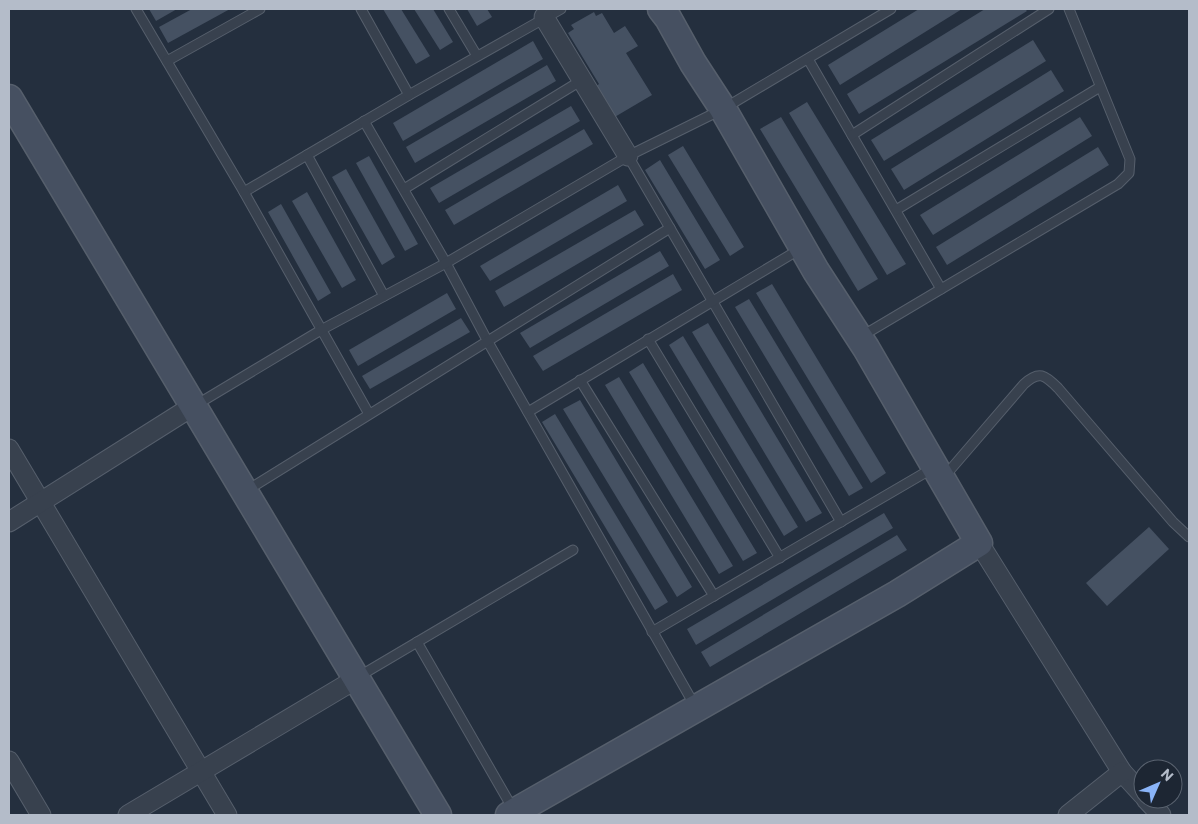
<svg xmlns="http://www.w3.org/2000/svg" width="1198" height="824" font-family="Commissioner,sans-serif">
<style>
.building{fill:#455162}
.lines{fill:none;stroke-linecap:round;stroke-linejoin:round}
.lane-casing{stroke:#565f6c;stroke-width:11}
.street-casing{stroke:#565f6c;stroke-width:21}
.secondary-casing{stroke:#565f6c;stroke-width:29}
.lane{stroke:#38414e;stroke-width:9}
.street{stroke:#38414e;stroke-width:19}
.secondary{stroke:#465061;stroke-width:26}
</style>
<rect width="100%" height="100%" fill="#242f3e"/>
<!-- building -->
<g class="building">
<polygon points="149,9 177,9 156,21"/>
<polygon points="192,9 230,9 168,43 159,27"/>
<polygon points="383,9 401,9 430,56 416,64"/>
<polygon points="414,9 433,9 453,42 440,50"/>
<polygon points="467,9 487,9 492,17 477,26"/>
<polygon points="919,9 962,9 840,85 828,65"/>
<polygon points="985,9 1025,9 1027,11 859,114 847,94"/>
<polygon points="594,12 596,16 602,13 614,33 625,26 638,46 626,53 652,95 613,118 595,87 599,84 568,33 574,29 571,25"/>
<polygon points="1033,40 1046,61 884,161 871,140"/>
<polygon points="533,41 543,59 403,141 393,123"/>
<polygon points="547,65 556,81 415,163 406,147"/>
<polygon points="1051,70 1064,91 904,190 891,169"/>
<polygon points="807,102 906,264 887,275 789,113"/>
<polygon points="571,106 580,121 439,203 430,188"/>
<polygon points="781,117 878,279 858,291 760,129"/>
<polygon points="1080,117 1092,136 933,235 920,215"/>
<polygon points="584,129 593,144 454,225 445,210"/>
<polygon points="683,146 744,247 730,256 668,155"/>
<polygon points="1098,147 1109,165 947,265 936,247"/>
<polygon points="369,156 418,244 405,251 356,163"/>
<polygon points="660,160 720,260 705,269 645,170"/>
<polygon points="346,169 395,257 382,265 332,177"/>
<polygon points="618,185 627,201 490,281 480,266"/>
<polygon points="307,192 356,280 342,288 292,201"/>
<polygon points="281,204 331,293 318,301 268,212"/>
<polygon points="635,210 644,225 504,307 495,291"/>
<polygon points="660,251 669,266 530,348 520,333"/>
<polygon points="673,274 682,290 543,371 533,356"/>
<polygon points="772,284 886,473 871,483 756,293"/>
<polygon points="447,293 456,309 358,366 349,350"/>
<polygon points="749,299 863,488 849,496 735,307"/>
<polygon points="461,318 470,332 370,389 362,376"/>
<polygon points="708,323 822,513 806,522 692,332"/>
<polygon points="683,336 798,527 784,536 669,345"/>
<polygon points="643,363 757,553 743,561 629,372"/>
<polygon points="619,377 733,566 719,574 605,385"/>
<polygon points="580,400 692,587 677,597 563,409"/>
<polygon points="555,414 668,602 655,610 542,422"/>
<polygon points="884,513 893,528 696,645 687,629"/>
<polygon points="1149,527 1169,549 1107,606 1086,583"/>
<polygon points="897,535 907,550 710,667 701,652"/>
</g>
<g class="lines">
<!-- lane casing -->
<g class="lane-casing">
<g id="lane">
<polyline points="136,9 244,192 409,95 561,9"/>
<polyline points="361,9 409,95"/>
<polyline points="449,9 477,56"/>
<polyline points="808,59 941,289"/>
<polyline points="167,61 260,9"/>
<polyline points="364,121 446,263 488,342 695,706"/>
<polyline points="852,135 1049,9"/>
<polyline points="307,155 384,296"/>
<polyline points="628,156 841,522"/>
<polyline points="404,189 582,80"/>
<polyline points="244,192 369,414"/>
<polyline points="896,210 1100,87"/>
<polyline points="862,336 1118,184 1129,173 1130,159 1069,9"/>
<polyline points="648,339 780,558"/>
<polyline points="580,380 714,596"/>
<polyline points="196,405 321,330 446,263 628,156 723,109 891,9"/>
<polyline points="528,412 800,249"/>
<path d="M944,477L1024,384C1039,370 1045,375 1058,388L1173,522L1189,537"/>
<polyline points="246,491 670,228"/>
<polyline points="652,632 933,468"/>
<polyline points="417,642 513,809"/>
<polyline points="358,677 573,550"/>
</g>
</g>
<!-- street casing -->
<g class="street-casing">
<g id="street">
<polyline points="544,17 628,156"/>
<polyline points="9,449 227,815"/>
<polyline points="9,522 193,406"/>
<polyline points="979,543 1122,772 1143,795"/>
<polyline points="9,761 41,815"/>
<polyline points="1146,799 1161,815"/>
<polyline points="128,815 356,679"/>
<polyline points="1068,815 1122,772"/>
</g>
</g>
<!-- secondary casing -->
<g class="secondary-casing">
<g id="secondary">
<polyline points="9,98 438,815"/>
<polyline points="509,815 897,594 979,543 866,348 816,271 723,109 693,63 668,18 661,9"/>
</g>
</g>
<!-- lane -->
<use href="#lane" class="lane"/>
<!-- street -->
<use href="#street" class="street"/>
<!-- secondary -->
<use href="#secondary" class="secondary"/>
</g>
<!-- border -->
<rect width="1198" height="824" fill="none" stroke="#b4bcc9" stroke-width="20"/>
<!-- north arrow -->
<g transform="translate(1158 784) rotate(45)"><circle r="24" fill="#1d2633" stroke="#59626f"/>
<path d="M0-4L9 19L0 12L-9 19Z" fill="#8ab4f8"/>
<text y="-8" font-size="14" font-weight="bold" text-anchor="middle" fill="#b4bcc9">N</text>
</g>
</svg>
